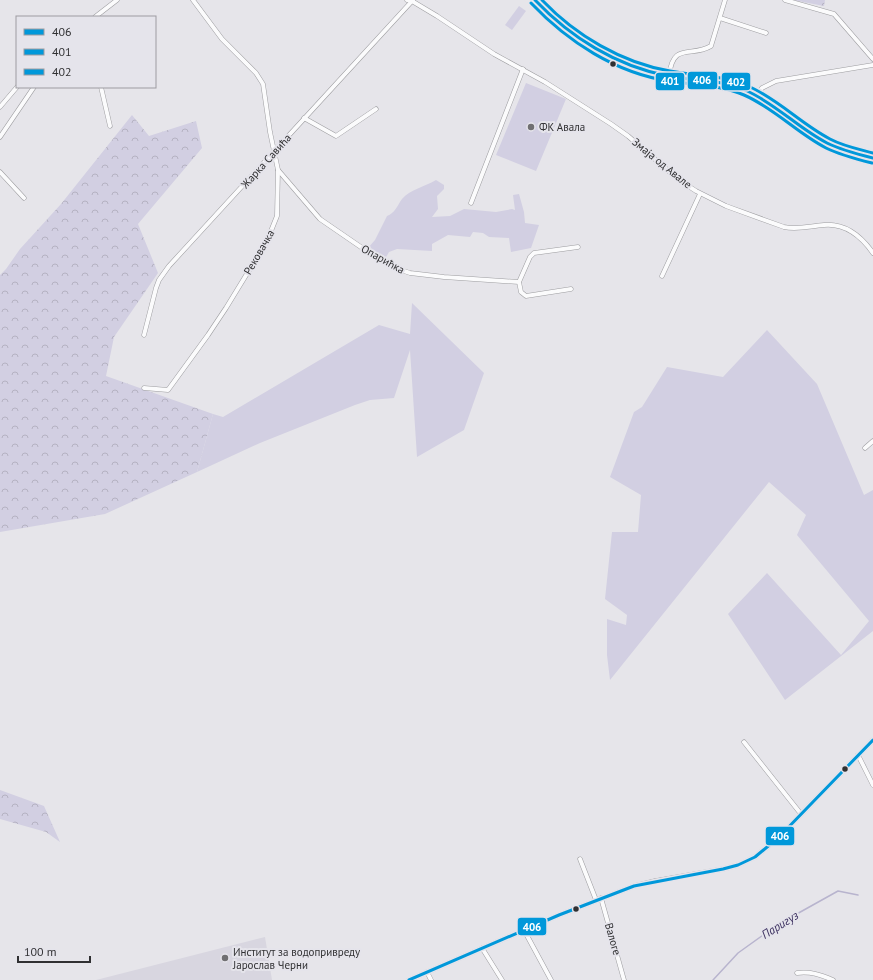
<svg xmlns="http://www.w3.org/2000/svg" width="873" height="980" font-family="'PT Sans',sans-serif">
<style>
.built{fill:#d8d6e0}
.grass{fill:#d2cfe2}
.forest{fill:url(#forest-crowns)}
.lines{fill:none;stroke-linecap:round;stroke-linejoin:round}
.stream{stroke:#b8b4ce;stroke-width:1.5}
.minor-casing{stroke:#9d9da0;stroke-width:5}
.secondary-casing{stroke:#9d9da0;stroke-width:7}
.minor{stroke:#fbfbfc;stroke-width:4}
.secondary{stroke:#f6f5f8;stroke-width:6}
.bus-1-casing{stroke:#e5e4eb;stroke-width:6}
.bus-2-casing{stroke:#e5e4eb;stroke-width:6}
.bus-3-casing{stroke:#e5e4eb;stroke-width:6}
.bus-1{stroke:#0098da;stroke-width:3}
.bus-2{stroke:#0098da;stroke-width:3}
.bus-3{stroke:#0098da;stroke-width:3}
.bus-dot{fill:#303032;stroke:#e5e4eb;stroke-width:1.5}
.poi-dot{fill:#706f72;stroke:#e5e4eb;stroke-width:1.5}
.labels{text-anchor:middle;stroke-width:4;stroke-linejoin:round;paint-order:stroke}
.poi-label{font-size:11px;fill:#303032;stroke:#e5e4eb;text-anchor:start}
.street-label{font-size:11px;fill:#303032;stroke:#e5e4eb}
.water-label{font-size:12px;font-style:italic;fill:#3b2f5f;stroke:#e5e4eb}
.line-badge{stroke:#e5e4eb;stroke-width:1.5}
.badge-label{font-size:11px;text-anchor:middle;font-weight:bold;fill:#fff}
</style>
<defs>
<pattern id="forest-crowns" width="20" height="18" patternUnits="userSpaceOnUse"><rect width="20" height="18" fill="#d2cfe2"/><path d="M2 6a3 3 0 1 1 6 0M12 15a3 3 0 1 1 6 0" fill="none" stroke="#b5b2c2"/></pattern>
</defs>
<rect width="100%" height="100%" fill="#e6e5ea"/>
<!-- built -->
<polygon class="built" points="265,937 272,980 96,980"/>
<!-- grass -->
<g class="grass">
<polygon points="519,6 526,11 512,30 505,25"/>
<polygon points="526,83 566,99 536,171 496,155"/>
<path d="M436,180L444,185V189L437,196L438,209L432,217L450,216L464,209L496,212L512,209L515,210L513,195L519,194L524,212L525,223L539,225L531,248L511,252L509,238L489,237L483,233L473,232L470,237L448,235L432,244V251L397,249L389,252L385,259L368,248L375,240L387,216C395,213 397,206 402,199C411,189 424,187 436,180Z"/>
<polygon points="412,303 484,373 464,430 417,457 410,350 394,398 370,400 355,405 260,443 197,472 213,414 223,417 379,325 410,334"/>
<polygon points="767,330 817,384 864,495 873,490 873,631 785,700 728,614 767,573 841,655 869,621 797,535 806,515 769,482 610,680 607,655 607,619 626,625 627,615 605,599 612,532 638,532 641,495 610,477 634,412 642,407 667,367 723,377"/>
</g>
<!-- forest -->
<g class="forest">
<polygon points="793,0 825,0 824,6"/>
<polygon points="132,115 149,136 196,121 202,148 138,224 158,273 114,337 106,376 213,414 197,472 105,514 0,532 0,275 6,269 20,249 61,204"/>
<polygon points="0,790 44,806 60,842 46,832 0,819"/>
</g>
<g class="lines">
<!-- stream -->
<polyline class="stream" points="713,980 738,953 777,925 838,891 858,895"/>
<!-- minor casing -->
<g class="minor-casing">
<g id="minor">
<path d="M407,0L412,1L437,16L494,54L545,82L611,124L628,136L679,180L696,191L726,206L784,227C798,230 810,226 824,225C846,223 861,236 873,253"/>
<polyline points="785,0 834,14 873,59"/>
<polyline points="95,17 117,0"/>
<polyline points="720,18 766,33"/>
<path d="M669,76C673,41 691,58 711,46L725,0"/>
<polyline points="101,87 110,126"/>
<polyline points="756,96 762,88 776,81 873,65"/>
<polyline points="0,107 17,87"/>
<polyline points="304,118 336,136 376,109"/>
<polyline points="0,137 34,87"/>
<polyline points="278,170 320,219 371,254 398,269 410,273 444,277 519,282"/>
<polyline points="0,172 24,198"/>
<polyline points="471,203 523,69"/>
<polyline points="662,276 700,194"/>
<polyline points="571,289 526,296 521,292 519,282 530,257 534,253 578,247"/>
<path d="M144,335L156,288L159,280L169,266C250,177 332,89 413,0"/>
<polyline points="144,388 168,390 208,335 226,308 267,241 277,216 278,170 270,132 263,84 256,73 222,39 193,0"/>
<polyline points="865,448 873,441"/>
<polyline points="744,742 801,814"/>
<polyline points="858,755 873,785"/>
<polyline points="580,859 596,900"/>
<polyline points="601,898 624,980"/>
<polyline points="524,930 551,980"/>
<polyline points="482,948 502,980"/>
<polyline points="427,972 431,980"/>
<path d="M797,973C810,971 821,975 833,980"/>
<polyline points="409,980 559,915 634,886 655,881 723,869 738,865 755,857 778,838 873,740"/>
</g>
</g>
<!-- secondary casing -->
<g class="secondary-casing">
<path id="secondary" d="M535,0C564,34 615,64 658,74C687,81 718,78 745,90C775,103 798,127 827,143C841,150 857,154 873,158"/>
</g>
<!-- minor -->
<use href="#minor" class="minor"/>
<!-- secondary -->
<use href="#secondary" class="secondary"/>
<!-- bus-1 casing -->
<g class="bus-1-casing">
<g id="bus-1">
<path d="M535,0C570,37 616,66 668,76C693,81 720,79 745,90C775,103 798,128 827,143C841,150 857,154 873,158"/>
<polyline points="409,980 559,915 634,886 723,869 738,865 755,857 778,838 873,740"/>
</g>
</g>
<!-- bus-2 casing -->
<g class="bus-2-casing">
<path id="bus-2" d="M531,3C568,42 616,73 669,81C694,85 721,85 744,95C774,108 797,133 826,148C840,155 856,159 872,163"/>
</g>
<!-- bus-3 casing -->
<g class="bus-3-casing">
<path id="bus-3" d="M542,0C575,35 622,63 670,71C696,76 723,75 748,86C778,99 801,124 830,139C843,146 858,149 873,153"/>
</g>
<!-- bus-1 -->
<use href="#bus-1" class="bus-1"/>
<!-- bus-2 -->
<use href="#bus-2" class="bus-2"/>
<!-- bus-3 -->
<use href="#bus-3" class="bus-3"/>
</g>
<!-- markers -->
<g class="bus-dot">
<circle cx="613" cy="64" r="3.5"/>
<circle cx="845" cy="769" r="3.5"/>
<circle cx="576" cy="909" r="3.5"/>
</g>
<g class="poi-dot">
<circle cx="531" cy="127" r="4"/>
<circle cx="225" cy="958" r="4"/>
</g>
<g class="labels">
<!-- poi labels -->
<g class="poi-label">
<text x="539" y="131">ФК Авала</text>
<text x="233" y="956">Институт за водопривреду<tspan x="233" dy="13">Јарослав Черни</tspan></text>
</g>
<!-- street labels -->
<g class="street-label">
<text transform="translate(266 161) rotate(-48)" y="4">Жарка Савића</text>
<text transform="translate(662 163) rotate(39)" y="4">Змаја од Авале</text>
<text transform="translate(259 252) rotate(-60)" y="4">Рековачка</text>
<text transform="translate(383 259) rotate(29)" y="4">Опарићка</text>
<text transform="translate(613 939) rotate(74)" y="4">Валоге</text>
</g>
<!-- water labels -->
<g class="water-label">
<text transform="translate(780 925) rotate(-32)" y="4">Паригуз</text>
</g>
</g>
<g class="line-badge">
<rect x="687" y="71" width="31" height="19" rx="4" fill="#0098da"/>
<rect x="655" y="72" width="30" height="19" rx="4" fill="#0098da"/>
<rect x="721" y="72" width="30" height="19" rx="4" fill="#0098da"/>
<rect x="765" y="826" width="30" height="20" rx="4" fill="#0098da"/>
<rect x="517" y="917" width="30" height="19" rx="4" fill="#0098da"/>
</g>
<g class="badge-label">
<text x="702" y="84">406</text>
<text x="670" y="85">401</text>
<text x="736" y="86">402</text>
<text x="780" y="840">406</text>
<text x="532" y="931">406</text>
</g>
<!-- legend -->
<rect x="16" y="16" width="140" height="72" fill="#e5e4eb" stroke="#9d9ca1"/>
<rect x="24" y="29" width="20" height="6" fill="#0098da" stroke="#9d9ca1"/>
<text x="52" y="36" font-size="12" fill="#303032">406</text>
<rect x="24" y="49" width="20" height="6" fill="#0098da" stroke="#9d9ca1"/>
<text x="52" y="56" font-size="12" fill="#303032">401</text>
<rect x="24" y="69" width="20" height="6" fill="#0098da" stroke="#9d9ca1"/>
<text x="52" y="76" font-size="12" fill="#303032">402</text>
<!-- scale -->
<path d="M18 956v6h72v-6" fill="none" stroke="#303032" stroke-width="2"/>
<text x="24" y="956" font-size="12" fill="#303032" stroke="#e5e4eb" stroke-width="3" paint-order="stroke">100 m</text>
</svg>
